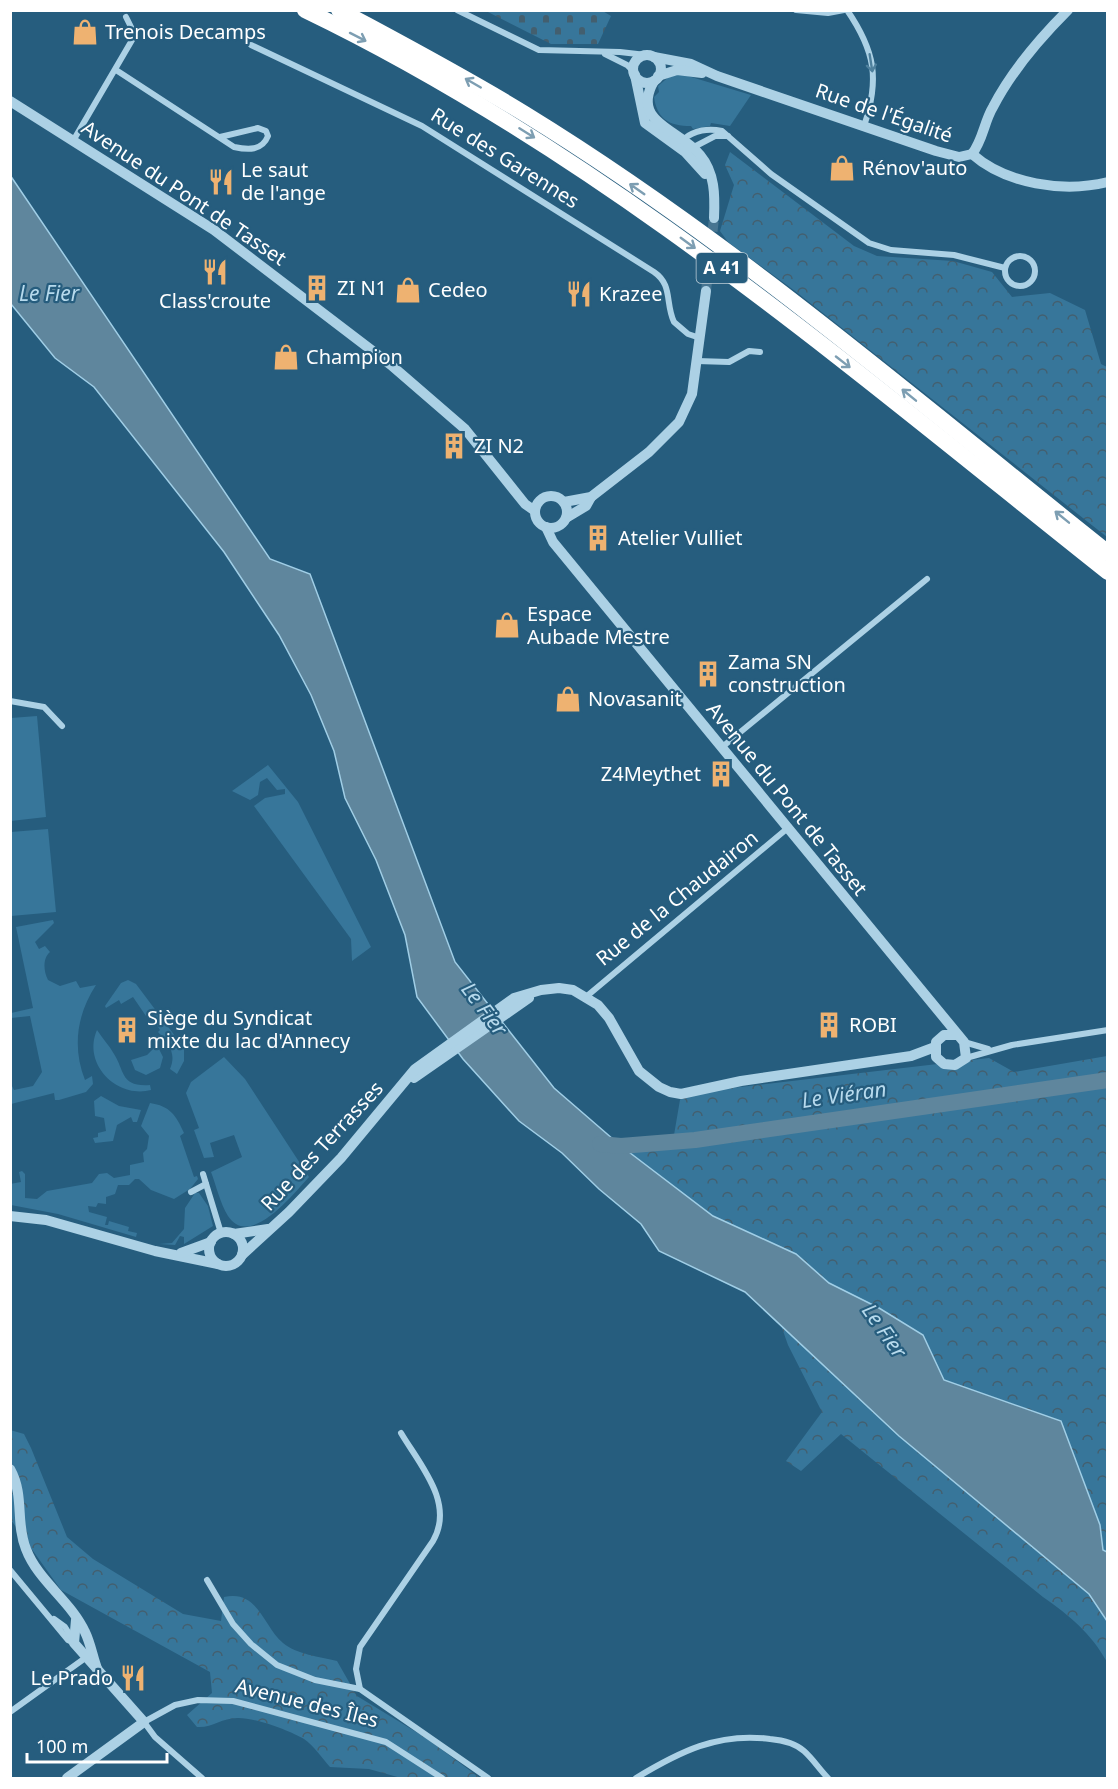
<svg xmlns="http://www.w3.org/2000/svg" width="1118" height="1789" font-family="'Noto Sans',sans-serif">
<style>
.green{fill:#37769a}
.forest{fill:url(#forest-crowns)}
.cemetery{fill:url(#cemetery-stones)}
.water{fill:#5f869d;stroke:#a0cee6;stroke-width:1.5}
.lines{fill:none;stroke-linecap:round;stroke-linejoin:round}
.river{stroke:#5f869d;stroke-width:16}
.tertiary-tunnel{stroke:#477591;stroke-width:10;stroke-dasharray:10 5;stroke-linecap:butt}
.minor{stroke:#acd1e5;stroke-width:6}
.tertiary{stroke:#acd1e5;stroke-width:10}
.motorway{stroke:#fff;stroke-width:16}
.oneway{stroke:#7d9eb2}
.oneway2{stroke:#4e809d}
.labels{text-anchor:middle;stroke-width:4.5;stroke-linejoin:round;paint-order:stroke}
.shield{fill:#265d7e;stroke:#beced8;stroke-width:1.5}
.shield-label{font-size:18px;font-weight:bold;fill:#fff}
.poi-label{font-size:20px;fill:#fff;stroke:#265d7e;text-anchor:start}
.street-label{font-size:20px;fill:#fff;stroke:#265d7e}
.water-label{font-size:21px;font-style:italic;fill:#b7daed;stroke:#265d7e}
</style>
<defs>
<pattern id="forest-crowns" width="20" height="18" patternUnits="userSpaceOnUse" patternTransform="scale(1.5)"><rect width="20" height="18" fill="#37769a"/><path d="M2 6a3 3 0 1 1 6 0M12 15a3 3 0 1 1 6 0" fill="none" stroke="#435f6f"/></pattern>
<pattern id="cemetery-stones" width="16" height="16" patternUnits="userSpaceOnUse" patternTransform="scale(1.5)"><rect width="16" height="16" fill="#37769a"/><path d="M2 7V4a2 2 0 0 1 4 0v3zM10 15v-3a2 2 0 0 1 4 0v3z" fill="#435f6f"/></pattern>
</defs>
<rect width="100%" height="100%" fill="#265d7e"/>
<!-- green -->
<g class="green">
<path d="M678,73L751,95L730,126L711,123L710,126L693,129L691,126C669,126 657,119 654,97L659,92L658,86L671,75Z"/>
<polygon points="37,716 46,817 11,821 11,718"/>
<polygon points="268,765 298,802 371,947 352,961 351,939 254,806 265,798 285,794 285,789 277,790 267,778 260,782 258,795 250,800 232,791"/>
<polygon points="48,829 56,912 11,916 11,832"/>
<path d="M53,920L54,923L35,942L39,949L45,946L50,952C43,958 43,970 48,980L60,986L76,981L80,988L96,985C77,1014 72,1047 85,1080L92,1076L93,1084L86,1092L59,1100H55L54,1093L11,1104V1084L14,1090L33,1086L42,1072L30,1016L11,1018V1013L33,1008L16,927Z"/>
<path d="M128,980L136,984L184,1048V1061L177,1074L170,1069C177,1053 168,1043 158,1032L160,1030L150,1014L146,1016L133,997L121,1004L119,1000L106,1008L105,1006L121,983Z"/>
<path d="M97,1030C102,1038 109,1045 114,1054C125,1071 120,1087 150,1085L151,1090C117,1099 82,1064 97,1030Z"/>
<polygon points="157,1045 163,1057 160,1068 146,1075 135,1070 131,1060 147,1055"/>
<path d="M224,1057L245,1079L309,1177C295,1192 250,1250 228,1216C220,1203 216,1185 211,1172L242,1157L234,1135L210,1143L214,1157L204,1158L194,1130L199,1128L186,1093L191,1082Z"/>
<polygon points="101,1096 119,1106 141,1110 137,1122 133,1122 131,1117 117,1125 113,1141 95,1143 93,1138 98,1137 98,1133 106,1131 104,1118 95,1116 94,1101"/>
<path d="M150,1103C170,1106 176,1115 184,1133L180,1136L194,1177L197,1176L198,1179L190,1189L174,1199L151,1190L139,1179H135L129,1185H118L115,1194L106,1197V1204L98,1203L96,1207L88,1206L89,1212L107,1217L105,1225H108L109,1221L129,1227L128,1231L137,1233L136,1237L58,1214L11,1205L10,1184L21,1182L19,1172L22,1171L25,1174V1198L37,1199L47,1191L92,1183L99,1174L107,1173L114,1178L130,1175V1165L144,1162L143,1153L147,1149L149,1136L141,1126Z"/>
<polygon points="195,1193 199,1193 208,1206 213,1226 184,1244 184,1237 180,1236 175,1245 159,1244 172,1243 184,1229 185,1208"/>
</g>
<!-- forest -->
<g class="forest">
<polygon points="730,152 854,246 877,256 953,261 992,272 1012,297 1050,293 1085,310 1101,364 1107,367 1107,537 795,291 728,242 720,231 734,185 725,165"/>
<polygon points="1107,1056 1107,1552 1103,1550 1100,1525 1034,1411 944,1380 923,1335 879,1308 829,1283 796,1254 713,1216 623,1148 673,1141 681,1094 989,1058 1014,1072"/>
<path d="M781,1325L899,1436L1089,1594L1107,1621V1662C1091,1633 1070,1616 1043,1597L841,1434L801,1471L786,1461L822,1412L788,1345Z"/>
<path d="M10,1430L24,1434L31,1448L67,1537L93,1559L183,1614L221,1621L224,1597C258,1589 263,1626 283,1643C296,1654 320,1657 337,1661L357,1696L426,1738L480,1778H401L369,1769L330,1767C322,1758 314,1746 304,1739C291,1731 254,1717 237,1718C222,1718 212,1728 197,1727L187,1715L212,1693L210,1672L61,1590L11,1520Z"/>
</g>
<!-- cemetery -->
<polygon class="cemetery" points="601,10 611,16 598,44 551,44 486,11"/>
<!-- water -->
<polygon class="water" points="10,175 270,559 310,574 455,962 554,1088 621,1146 713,1216 796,1254 829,1283 879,1308 923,1335 944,1380 1061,1421 1100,1525 1103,1550 1107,1552 1107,1621 1089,1594 899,1436 745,1292 659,1251 641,1224 599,1189 562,1153 519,1121 463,1059 417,997 405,935 376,860 345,798 334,751 311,695 279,635 224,552 94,387 55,358 11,304"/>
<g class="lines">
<!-- river -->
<polyline class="river" points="600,1144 621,1146 695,1140 1108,1080"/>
<!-- tertiary-tunnel -->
<polyline class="tertiary-tunnel" points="706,291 714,218"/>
<!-- minor -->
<g class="minor">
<polyline points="457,10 539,50 620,52 646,55"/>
<polyline points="796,10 828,13 844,10"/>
<path d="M847,10C875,51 880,79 864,126"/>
<path d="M251,45L422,126L654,272C673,285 665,303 674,322L688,334L700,338"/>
<polyline points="605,54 627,65 634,72"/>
<path d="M116,70L234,147C248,150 262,151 268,136L266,131L258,128L220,137"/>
<path d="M684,139C694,130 709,128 722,131L771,174L869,243L891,250L954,255L1005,268"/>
<polyline points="73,141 135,35 126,17"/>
<polyline points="692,148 715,136 728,136"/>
<circle cx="1020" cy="271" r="15"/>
<polyline points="697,361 729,362 749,351 760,352"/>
<polyline points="10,701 44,707 62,726"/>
<polyline points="721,748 927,579"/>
<polyline points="587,996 789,827"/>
<polyline points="964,1042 988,1049"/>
<polyline points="966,1058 1012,1045 1108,1030"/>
<polyline points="203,1174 221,1233"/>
<polyline points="191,1192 206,1184"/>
<polyline points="10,1570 68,1640 74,1643"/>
<polyline points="207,1580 233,1624 251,1644 277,1665 315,1680 360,1689 488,1778"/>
<polyline points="54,1619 65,1627 73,1640"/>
<path d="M360,1689L356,1669L360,1647L433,1541C455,1503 420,1465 401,1433"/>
<polyline points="10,1712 88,1656"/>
<polyline points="202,1778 155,1737 144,1722 175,1705 198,1700 233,1701 386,1742 442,1778"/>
<path d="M636,1778C679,1752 718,1732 770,1739C781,1740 795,1743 804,1751C813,1759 820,1770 828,1778"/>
</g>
<!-- tertiary -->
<g class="tertiary">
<circle cx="647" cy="69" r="14"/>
<polyline points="654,57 691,64 717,76 936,151 959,157 972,154"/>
<polyline points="635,75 645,123 685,152 705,174"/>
<polyline points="658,76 677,70 702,73"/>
<path d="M654,81C630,123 680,129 700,155C715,173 715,195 714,218"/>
<polyline points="10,101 214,230 391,365 465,429 525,504 535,511"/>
<path d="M972,154C983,140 984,122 993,107C1011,72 1040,38 1068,10"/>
<path d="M972,154C1006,184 1063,193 1108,182"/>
<circle cx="551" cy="512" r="16"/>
<polyline points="564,502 591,497 649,452 679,422 692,394 706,291"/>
<polyline points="566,518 586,506 591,497"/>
<polyline points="546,527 553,542 964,1042 966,1058 955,1065 944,1064 936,1057 936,1042 944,1035 955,1035"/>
<polyline points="414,1078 529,998"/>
<polyline points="10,1216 46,1220 155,1251 218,1264"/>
<circle cx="226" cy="1249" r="17"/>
<polyline points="234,1234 268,1229"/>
<polyline points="181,1253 211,1242"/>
<polyline points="242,1255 289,1212 341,1158 415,1069 514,998 541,990 559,988 573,990 598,1005 609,1018 639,1071 659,1087 670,1092 681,1094 741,1081 911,1056 935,1047"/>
<path d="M10,1469C25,1496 15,1522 26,1549C38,1581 71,1601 85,1632C91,1644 93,1659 98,1671"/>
<polyline points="67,1778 144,1722 74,1643 76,1620"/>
</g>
<!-- motorway -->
<g class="motorway">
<path d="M305,10C602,153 852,369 1108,572"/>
<path d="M339,10C402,44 465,77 525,114C732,241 918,402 1108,553"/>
</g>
</g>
<!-- one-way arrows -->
<defs><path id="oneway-shaft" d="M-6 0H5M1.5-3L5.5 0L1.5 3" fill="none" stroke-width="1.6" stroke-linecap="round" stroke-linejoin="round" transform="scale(1.5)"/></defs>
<g class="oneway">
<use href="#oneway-shaft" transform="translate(358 37) rotate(27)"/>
<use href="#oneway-shaft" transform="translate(473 83) rotate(-150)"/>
<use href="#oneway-shaft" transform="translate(527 133) rotate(32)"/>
<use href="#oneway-shaft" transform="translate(637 189) rotate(-145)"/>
<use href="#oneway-shaft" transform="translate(688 243) rotate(36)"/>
<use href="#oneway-shaft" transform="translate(843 362) rotate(38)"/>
<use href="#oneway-shaft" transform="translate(909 395) rotate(-141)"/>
<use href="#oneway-shaft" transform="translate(1062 517) rotate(-141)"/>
</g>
<use class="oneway2" href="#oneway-shaft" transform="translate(871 63) rotate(81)"/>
<!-- icons -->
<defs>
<g id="shop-bare" transform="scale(2.07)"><path d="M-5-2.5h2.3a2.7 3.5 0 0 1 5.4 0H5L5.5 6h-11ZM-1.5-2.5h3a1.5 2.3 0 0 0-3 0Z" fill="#eeb271" stroke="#265d7e" stroke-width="2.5" paint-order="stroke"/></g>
<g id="restaurant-bare" transform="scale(2.07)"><path d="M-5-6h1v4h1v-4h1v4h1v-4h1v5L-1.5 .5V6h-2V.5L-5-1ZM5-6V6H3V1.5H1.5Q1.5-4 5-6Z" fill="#eeb271" stroke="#265d7e" stroke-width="2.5" paint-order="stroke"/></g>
<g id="building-bare" transform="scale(2.07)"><path d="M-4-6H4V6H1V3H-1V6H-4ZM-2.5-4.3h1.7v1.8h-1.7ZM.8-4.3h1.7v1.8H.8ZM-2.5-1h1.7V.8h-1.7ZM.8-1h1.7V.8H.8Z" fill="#eeb271" stroke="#265d7e" stroke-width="2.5" paint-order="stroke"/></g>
</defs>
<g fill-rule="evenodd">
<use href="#shop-bare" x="85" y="32"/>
<use href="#shop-bare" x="842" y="168"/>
<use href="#restaurant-bare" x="221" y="182"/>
<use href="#restaurant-bare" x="215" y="272"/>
<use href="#building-bare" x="317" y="288"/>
<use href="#shop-bare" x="408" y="290"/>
<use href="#restaurant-bare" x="579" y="294"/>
<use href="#shop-bare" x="286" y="357"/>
<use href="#building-bare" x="454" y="446"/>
<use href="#building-bare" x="598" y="538"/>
<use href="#shop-bare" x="507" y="625"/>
<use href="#building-bare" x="708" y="674"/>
<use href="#shop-bare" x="568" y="699"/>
<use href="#building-bare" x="721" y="774"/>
<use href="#building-bare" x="829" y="1025"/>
<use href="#building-bare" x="127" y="1030"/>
<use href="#restaurant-bare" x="133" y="1678"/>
</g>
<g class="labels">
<!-- shield labels -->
<rect class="shield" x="696.5" y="253" width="51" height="30" rx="4.5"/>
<g class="shield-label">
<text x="722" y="274">A 41</text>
</g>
<!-- poi labels -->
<g class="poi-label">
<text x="105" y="39">Trenois Decamps</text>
<text x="862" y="175">Rénov'auto</text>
<text x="241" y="177">Le saut<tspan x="241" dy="23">de l'ange</tspan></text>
<text x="337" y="295">ZI N1</text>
<text x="428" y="297">Cedeo</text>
<text x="599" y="301">Krazee</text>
<text x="215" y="308" text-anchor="middle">Class'croute</text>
<text x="306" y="364">Champion</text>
<text x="474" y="453">ZI N2</text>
<text x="618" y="545">Atelier Vulliet</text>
<text x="527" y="621">Espace<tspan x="527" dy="23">Aubade Mestre</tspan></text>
<text x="728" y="669">Zama SN<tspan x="728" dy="23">construction</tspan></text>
<text x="588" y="706">Novasanit</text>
<text x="701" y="781" text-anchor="end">Z4Meythet</text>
<text x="147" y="1025">Siège du Syndicat<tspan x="147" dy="23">mixte du lac d'Annecy</tspan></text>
<text x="849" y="1032">ROBI</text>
<text x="113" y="1685" text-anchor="end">Le Prado</text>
</g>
<!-- street labels -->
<g class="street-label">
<text transform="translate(884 113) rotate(19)" y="7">Rue de l'Égalité</text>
<text transform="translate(505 158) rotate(32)" y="7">Rue des Garennes</text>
<text transform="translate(184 193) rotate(34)" y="7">Avenue du Pont de Tasset</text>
<text transform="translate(787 799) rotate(51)" y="7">Avenue du Pont de Tasset</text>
<text transform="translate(677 898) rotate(-39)" y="7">Rue de la Chaudairon</text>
<text transform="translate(322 1146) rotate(-47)" y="7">Rue des Terrasses</text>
<text transform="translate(307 1703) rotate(14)" y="7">Avenue des Îles</text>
</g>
<!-- water labels -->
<g class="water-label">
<text x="49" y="301">Le Fier</text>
<text transform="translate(484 1009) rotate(53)" y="7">Le Fier</text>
<text transform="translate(844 1095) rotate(-8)" y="7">Le Viéran</text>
<text transform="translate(884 1331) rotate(55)" y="7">Le Fier</text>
</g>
</g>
<!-- border -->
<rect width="1118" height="1789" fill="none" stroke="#ffffff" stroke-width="24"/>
<!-- scale -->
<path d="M27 1753v9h140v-9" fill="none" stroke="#ffffff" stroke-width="3"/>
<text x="36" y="1753" font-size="18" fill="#ffffff" stroke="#265d7e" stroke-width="4.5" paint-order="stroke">100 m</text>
</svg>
